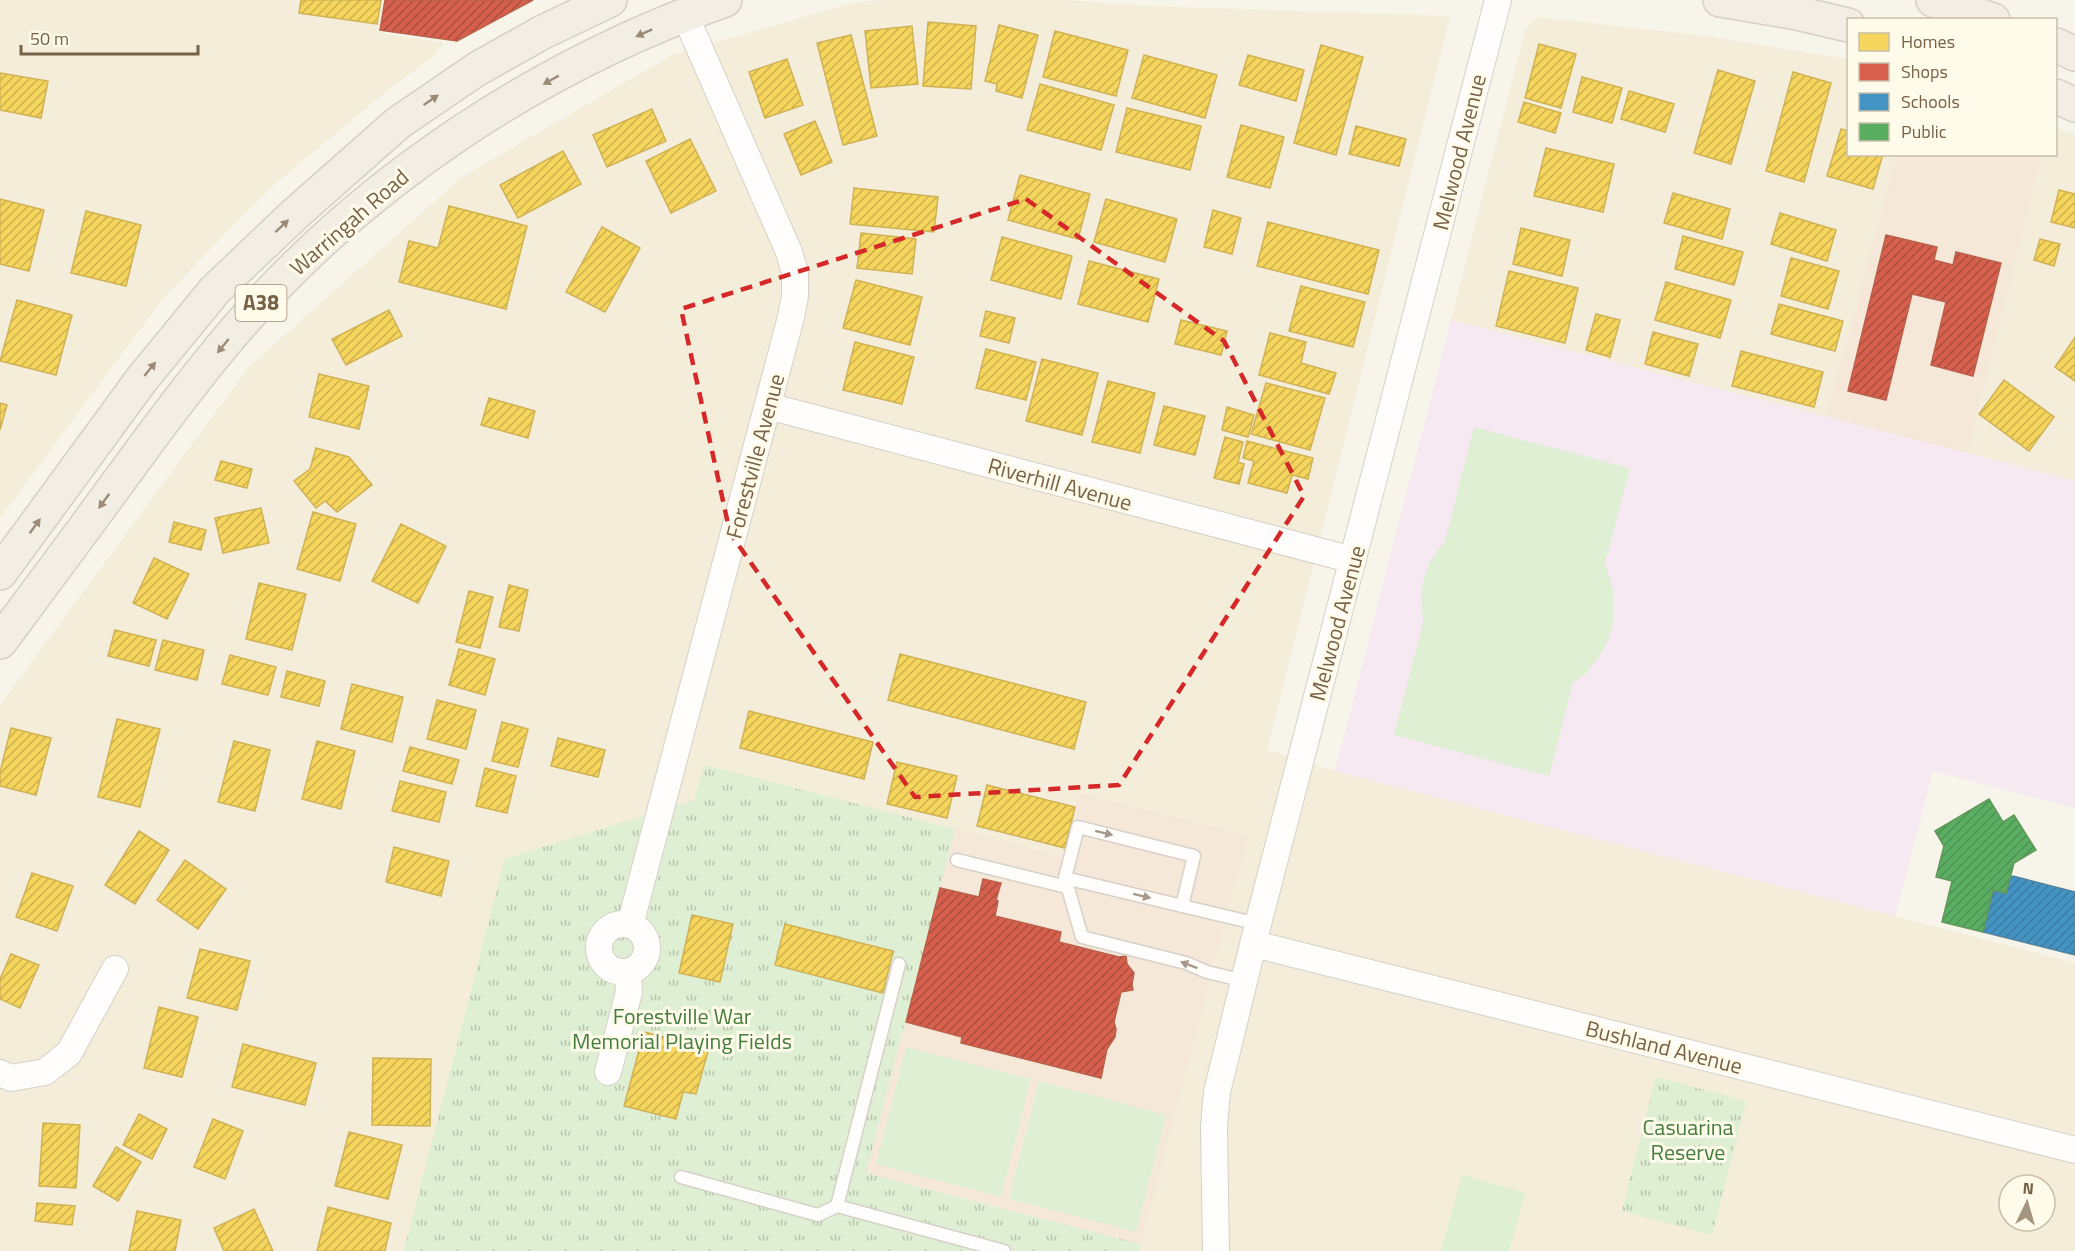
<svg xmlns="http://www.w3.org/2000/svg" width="2075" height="1251" font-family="'Titillium Web',sans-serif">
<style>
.residential{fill:#f3edd9;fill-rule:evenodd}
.commercial{fill:#f6e8d9}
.education{fill:#f6e9f2}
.grass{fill:url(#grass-tufts)}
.garden{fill:#deefd3}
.homes{fill:url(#homes-hatch);stroke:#d0b256;stroke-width:1.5}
.shops{fill:url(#shops-hatch);stroke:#ba614c;stroke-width:1.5}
.schools{fill:url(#schools-hatch);stroke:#53849e;stroke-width:1.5}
.public{fill:url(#public-hatch);stroke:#63975a;stroke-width:1.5}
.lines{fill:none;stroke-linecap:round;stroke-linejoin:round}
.service-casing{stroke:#d6d1c7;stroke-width:15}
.minor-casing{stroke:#d6d1c7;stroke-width:28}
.trunk-casing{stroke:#d6cfc5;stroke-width:36}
.service{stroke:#fefdfc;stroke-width:12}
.minor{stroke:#fefdfc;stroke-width:26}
.trunk{stroke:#f2eee4;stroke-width:33}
.oneway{fill:#9c8c77}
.oneway2{fill:#a69887}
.marked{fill:none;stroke:#d62828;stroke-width:4.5;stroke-dasharray:12 8;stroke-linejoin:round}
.labels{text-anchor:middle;stroke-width:6;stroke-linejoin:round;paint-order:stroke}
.shield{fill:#fffbea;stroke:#a09079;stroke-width:1.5}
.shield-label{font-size:21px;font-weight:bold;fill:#776248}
.street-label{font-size:22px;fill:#776248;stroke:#fffbea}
.park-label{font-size:22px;fill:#457d3f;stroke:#fffbea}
</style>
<defs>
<pattern id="grass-tufts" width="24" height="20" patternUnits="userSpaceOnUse" patternTransform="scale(1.5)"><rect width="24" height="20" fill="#deefd3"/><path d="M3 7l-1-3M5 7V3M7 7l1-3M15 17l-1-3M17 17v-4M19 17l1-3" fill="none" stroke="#b9c5ad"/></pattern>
<pattern id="homes-hatch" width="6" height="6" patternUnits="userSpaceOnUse" patternTransform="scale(1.5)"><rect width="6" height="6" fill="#f6d55c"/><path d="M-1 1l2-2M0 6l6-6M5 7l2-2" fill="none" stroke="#ccb04e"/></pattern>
<pattern id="shops-hatch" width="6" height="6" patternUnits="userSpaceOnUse" patternTransform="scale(1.5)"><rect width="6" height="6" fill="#d6604d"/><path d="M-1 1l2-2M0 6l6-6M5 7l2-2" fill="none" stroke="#aa4f3f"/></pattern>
<pattern id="schools-hatch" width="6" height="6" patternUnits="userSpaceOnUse" patternTransform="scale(1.5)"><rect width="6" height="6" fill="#4393c3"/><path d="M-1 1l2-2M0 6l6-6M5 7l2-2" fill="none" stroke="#3d7ba0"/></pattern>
<pattern id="public-hatch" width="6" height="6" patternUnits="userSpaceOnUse" patternTransform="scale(1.5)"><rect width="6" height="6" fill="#5aae61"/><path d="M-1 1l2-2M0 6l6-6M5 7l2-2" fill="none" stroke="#4f9152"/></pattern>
</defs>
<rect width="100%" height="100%" fill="#f7f4e9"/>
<!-- residential -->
<g class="residential">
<polygon points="0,0 383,0 379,33 444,43 433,57 389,89 271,187 165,296 0,518"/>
<path d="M877,0H1067L1148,6L1450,16L1267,750L1335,771L2075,963V1251H0V705L249,367L462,177L672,55L852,3ZM2009,1185H2045V1221H2009Z"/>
<polygon points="1537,17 1706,36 1848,59 1848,154 1897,155 1827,417 1451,320 1525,30"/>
<polygon points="2056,128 2075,135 2075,481 1967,453 2041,155 2056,154"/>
</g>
<!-- commercial -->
<g class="commercial">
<polygon points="1897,155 2041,155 1967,453 1827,417"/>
<polygon points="1079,793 1247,836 1140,1244 865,1173 955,829 1062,857"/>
</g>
<!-- education -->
<polygon class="education" points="1451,320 2075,481 2075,808 1933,771 1895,916 1335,771"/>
<!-- grass -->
<g class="grass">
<polygon points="704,765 955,829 866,1173 1140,1244 1139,1251 404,1251 505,859 694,800"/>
<polygon points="1656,1077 1746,1101 1712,1235 1622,1211"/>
</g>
<!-- garden -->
<g class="garden">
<polygon points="1474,427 1630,468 1605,563 1613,589 1613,623 1608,640 1599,657 1586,673 1573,683 1549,776 1394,735 1423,623 1421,593 1425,574 1433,557 1445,541"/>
<polygon points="906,1047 1031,1079 1001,1197 876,1164"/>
<polygon points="1039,1081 1166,1115 1136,1232 1009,1199"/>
<polygon points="1462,1175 1525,1193 1509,1251 1441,1251"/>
</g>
<!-- homes -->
<g class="homes">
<polygon points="301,0 381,0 377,24 299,13"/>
<polygon points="928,22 976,26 971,89 923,86"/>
<polygon points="999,25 1038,35 1022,98 996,91 997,84 985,81"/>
<polygon points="912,26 918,84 871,88 865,31"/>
<polygon points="1055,31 1128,50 1116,96 1043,77"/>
<polygon points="851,35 877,136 843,145 817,43"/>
<polygon points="1539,44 1576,54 1561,108 1525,98"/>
<polygon points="1321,45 1363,57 1336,155 1294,143"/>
<polygon points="1144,55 1217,75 1205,118 1132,98"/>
<polygon points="1248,55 1304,70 1296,101 1239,85"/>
<polygon points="787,59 803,105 765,118 749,72"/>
<polygon points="1718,70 1755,81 1731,164 1694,153"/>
<polygon points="1793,72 1831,83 1804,182 1766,171"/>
<polygon points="0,73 48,81 41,118 0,110"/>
<polygon points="1582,77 1622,88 1612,123 1573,112"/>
<polygon points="1040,84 1114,105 1101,150 1027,130"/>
<polygon points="1629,91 1674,104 1665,132 1621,119"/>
<polygon points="1524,102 1561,113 1555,133 1518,122"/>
<polygon points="1127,108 1201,126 1190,170 1116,152"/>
<polygon points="652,109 666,141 607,167 593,135"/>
<polygon points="815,121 832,162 801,175 784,134"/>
<polygon points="1241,125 1284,137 1270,188 1227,177"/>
<polygon points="1356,126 1406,139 1399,166 1349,154"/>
<polygon points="1841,129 1848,131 1848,154 1883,154 1873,189 1827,176"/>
<polygon points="690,139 716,191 671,213 646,161"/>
<polygon points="1546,148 1614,164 1603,212 1534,196"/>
<polygon points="563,151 581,184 518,218 500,185"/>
<polygon points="1020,175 1090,194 1078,239 1008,220"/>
<polygon points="854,188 938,197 934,232 850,224"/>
<polygon points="2059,190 2075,194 2075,228 2051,222"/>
<polygon points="1673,193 1730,209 1722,239 1664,223"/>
<polygon points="0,199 44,210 29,271 0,264"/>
<polygon points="1106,199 1177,219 1165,262 1094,242"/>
<polygon points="449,206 527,226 506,309 399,282 409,241 438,248"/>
<polygon points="1213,210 1241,218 1232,254 1204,247"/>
<polygon points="86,211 141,225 126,286 71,273"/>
<polygon points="1780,213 1836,230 1827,261 1771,244"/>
<polygon points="1268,222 1379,250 1368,294 1257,266"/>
<polygon points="602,227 640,248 605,312 566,292"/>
<polygon points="1521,228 1570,240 1562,276 1513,264"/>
<polygon points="861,233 916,239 912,274 857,268"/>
<polygon points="1683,236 1743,252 1734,285 1675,269"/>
<polygon points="1002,237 1072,256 1061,299 991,280"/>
<polygon points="2040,239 2060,244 2054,266 2034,260"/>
<polygon points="1791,258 1839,271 1828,309 1781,296"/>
<polygon points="1089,261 1159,279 1148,322 1078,304"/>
<polygon points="1509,271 1578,288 1565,343 1496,326"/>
<polygon points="856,280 922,297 910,345 843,328"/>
<polygon points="1666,282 1731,300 1720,338 1655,320"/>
<polygon points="1301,286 1365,302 1353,347 1289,331"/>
<polygon points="17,300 72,315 56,375 0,361"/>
<polygon points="1779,304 1843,321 1835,351 1771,334"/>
<polygon points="389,310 402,336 346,365 332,339"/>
<polygon points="986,311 1015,318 1009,343 980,336"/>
<polygon points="1596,314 1620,320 1610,357 1586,350"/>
<polygon points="1181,320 1227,331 1221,355 1175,344"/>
<polygon points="1653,332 1698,344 1689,376 1645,364"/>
<polygon points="1270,333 1306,342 1301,363 1336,373 1329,394 1259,375"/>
<polygon points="2075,337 2075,381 2055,367"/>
<polygon points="855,342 914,357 902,404 843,390"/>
<polygon points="986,349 1036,362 1026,400 976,388"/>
<polygon points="1741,351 1823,372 1814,407 1732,386"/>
<polygon points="1042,359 1098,373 1082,435 1026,421"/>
<polygon points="319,374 369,386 359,429 309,417"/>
<polygon points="2004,380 2054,417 2029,451 1979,414"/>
<polygon points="1108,381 1155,393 1140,453 1092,442"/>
<polygon points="1266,383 1325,398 1310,450 1251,434"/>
<polygon points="489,398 535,411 528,438 481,425"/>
<polygon points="0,403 7,405 0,430"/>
<polygon points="1164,406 1205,416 1195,455 1154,445"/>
<polygon points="1227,407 1254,415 1248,437 1222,430"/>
<polygon points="1225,437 1243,442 1238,462 1244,464 1239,484 1214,478"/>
<polygon points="1247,441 1313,458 1308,479 1292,475 1287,493 1248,483 1254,461 1243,458"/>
<polygon points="316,448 349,457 372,485 337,512 325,501 316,508 294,481 310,469"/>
<polygon points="221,461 252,469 247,488 215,480"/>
<polygon points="261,508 269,543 223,553 215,518"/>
<polygon points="313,512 356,524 340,581 297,569"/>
<polygon points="174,522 206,530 201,550 169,542"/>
<polygon points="401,524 446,546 418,603 372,581"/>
<polygon points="154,558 189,574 167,619 133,603"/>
<polygon points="259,583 306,594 292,650 246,639"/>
<polygon points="509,585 528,590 519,631 499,627"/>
<polygon points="469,591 493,597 480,648 456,642"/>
<polygon points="115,630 156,640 149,666 108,656"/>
<polygon points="163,640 204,650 197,680 155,670"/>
<polygon points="459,649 495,659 485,695 449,685"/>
<polygon points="900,654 1086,702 1074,749 888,700"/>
<polygon points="230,655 276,667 268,695 222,684"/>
<polygon points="287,671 325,681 319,706 281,697"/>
<polygon points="352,684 403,697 392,742 341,729"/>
<polygon points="437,700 476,710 466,749 427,739"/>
<polygon points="749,711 873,742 864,779 740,748"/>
<polygon points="117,719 160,729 140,807 98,797"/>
<polygon points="502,722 528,729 518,767 492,761"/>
<polygon points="11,728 51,738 36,795 0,786 0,772"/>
<polygon points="558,738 605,750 598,777 551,766"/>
<polygon points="234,741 270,750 255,811 218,802"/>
<polygon points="317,741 355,751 341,809 302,799"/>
<polygon points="410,747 459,760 452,784 403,771"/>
<polygon points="897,762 957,776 947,818 887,804"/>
<polygon points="485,768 516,776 507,813 476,806"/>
<polygon points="400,781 446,792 439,822 392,811"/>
<polygon points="987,785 1075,807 1065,848 977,826"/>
<polygon points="139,831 169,850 135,904 105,885"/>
<polygon points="394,847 449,861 441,896 386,882"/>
<polygon points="185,860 226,889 198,929 157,900"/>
<polygon points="32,873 73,886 57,931 16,917"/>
<polygon points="692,915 733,924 720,982 679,973"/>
<polygon points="785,924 893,951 883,993 775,965"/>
<polygon points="200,949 250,961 237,1010 187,998"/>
<polygon points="11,954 39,965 20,1008 0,999 0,979"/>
<polygon points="159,1007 198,1017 182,1077 144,1068"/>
<polygon points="644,1032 709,1048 696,1094 683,1092 676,1119 624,1106"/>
<polygon points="243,1044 316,1063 305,1105 232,1087"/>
<polygon points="373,1058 431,1059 430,1126 372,1125"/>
<polygon points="139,1114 167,1129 152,1159 123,1145"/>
<polygon points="213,1119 243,1131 225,1179 194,1167"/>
<polygon points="43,1123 80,1125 76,1188 39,1186"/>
<polygon points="349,1132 402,1145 388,1199 335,1186"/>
<polygon points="116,1147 141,1162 118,1201 93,1186"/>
<polygon points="37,1203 75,1206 72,1225 35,1221"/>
<polygon points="328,1207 391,1223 385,1251 317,1251"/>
<polygon points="254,1209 273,1251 224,1251 214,1228"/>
<polygon points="137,1211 181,1220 175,1251 129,1251"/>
</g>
<!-- shops -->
<g class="shops">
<polygon points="385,0 533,0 457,41 380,30"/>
<polygon points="1886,235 1937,247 1934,260 1953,265 1956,252 2001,263 1973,376 1931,365 1946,302 1912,294 1886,400 1848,391"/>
<polygon points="983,879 1001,883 996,900 998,901 995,916 1061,932 1059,942 1119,957 1126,956 1127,964 1134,973 1132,984 1133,990 1121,992 1114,1022 1116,1029 1115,1037 1107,1049 1101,1078 961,1043 962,1037 906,1022 940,888 979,897"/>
</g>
<!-- schools -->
<polygon class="schools" points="2013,876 2075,892 2075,955 1983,932 1993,890 2006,893 2010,878"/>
<!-- public -->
<polygon class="public" points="1989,799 2003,822 2014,815 2036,850 2014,863 2006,893 1993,890 1983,932 1942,922 1952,881 1936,877 1944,846 1935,831"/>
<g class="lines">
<!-- service casing -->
<g class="service-casing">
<g id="service">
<polyline points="957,860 1067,887"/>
<polyline points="1065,878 1258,924"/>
<polyline points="1182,906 1194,856 1078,827 1065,878 1082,937 1186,963 1207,972 1245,981"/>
<polyline points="681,1177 818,1215 837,1206 1004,1251"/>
<polyline points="837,1206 899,964"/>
</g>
</g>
<!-- minor casing -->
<g class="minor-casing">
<g id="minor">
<polyline points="768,406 1353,560"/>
<circle cx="623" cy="948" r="24"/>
<polyline points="630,925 791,317 795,296 795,273 789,252 685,15"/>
<polyline points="1254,944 2075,1150"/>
<polyline points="608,1072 629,992 628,973"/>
<polyline points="0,1073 11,1078 45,1072 69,1053 115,969"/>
<polyline points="1216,1251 1214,1126 1217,1092 1258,924 1498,0"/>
</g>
</g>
<!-- trunk casing -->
<g class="trunk-casing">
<g id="trunk">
<polyline points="1720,0 1792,12 1848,25"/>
<polyline points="1933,0 1993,20"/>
<polyline points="2056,45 2075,54"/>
<polyline points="2056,96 2075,105"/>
<polyline points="0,573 142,379 215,290 295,214 398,123 477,69 543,32 610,0"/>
<path d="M0,642C44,583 87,525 130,466C165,418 201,370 240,325C369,178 541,65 725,0"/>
</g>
</g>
<!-- service -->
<use href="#service" class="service"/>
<!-- minor -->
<use href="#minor" class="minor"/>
<!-- trunk -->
<use href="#trunk" class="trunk"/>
</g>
<!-- one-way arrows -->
<defs><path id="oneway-solid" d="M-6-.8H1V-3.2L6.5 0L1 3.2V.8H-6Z" transform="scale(1.5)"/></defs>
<g class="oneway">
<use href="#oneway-solid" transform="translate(644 33) rotate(156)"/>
<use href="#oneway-solid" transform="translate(551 80) rotate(151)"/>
<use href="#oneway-solid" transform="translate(431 100) rotate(-34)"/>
<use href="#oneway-solid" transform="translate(282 226) rotate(-43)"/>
<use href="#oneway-solid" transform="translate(223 346) rotate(129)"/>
<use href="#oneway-solid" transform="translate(150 369) rotate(-51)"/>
<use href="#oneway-solid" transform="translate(104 501) rotate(126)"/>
<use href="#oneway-solid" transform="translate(35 526) rotate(-54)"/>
</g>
<g class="oneway2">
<use href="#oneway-solid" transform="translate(1104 833) rotate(14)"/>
<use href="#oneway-solid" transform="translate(1142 896) rotate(14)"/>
<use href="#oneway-solid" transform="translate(1189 965) rotate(-159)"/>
</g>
<!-- marked area -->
<path class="marked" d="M1026,199L1224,341L1304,496L1119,785L915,797L730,533L681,309Z"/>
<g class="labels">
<!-- shield labels -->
<rect class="shield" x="235.5" y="285" width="51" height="36" rx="4.5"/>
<g class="shield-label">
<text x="261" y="310">A38</text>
</g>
<!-- street labels -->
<g class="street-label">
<text transform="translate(1459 152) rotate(-76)" y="8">Melwood Avenue</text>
<text transform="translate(349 222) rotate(-41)" y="8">Warringah Road</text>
<text transform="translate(755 456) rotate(-75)" y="8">Forestville Avenue</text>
<text transform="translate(1060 484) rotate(15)" y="8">Riverhill Avenue</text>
<text transform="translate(1337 623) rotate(-75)" y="8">Melwood Avenue</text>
<text transform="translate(1664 1047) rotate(14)" y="8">Bushland Avenue</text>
</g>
<!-- park labels -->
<g class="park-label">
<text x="682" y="1024">Forestville War<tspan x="682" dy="25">Memorial Playing Fields</tspan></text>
<text x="1688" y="1135">Casuarina<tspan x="1688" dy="25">Reserve</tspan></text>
</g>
</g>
<!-- legend -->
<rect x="1847" y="18" width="210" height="138" fill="#fffbea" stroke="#c9bea9" stroke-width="1.5"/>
<rect x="1859" y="33" width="30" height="18" fill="#f6d55c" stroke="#c9bea9" stroke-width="1.5"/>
<text x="1901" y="48" font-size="18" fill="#776248">Homes</text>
<rect x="1859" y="63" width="30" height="18" fill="#d6604d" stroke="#c9bea9" stroke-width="1.5"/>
<text x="1901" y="78" font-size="18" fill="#776248">Shops</text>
<rect x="1859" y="93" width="30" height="18" fill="#4393c3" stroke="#c9bea9" stroke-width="1.5"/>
<text x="1901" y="108" font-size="18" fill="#776248">Schools</text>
<rect x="1859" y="123" width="30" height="18" fill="#5aae61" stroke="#c9bea9" stroke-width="1.5"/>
<text x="1901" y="138" font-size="18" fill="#776248">Public</text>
<!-- north arrow -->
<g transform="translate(2027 1203) rotate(5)"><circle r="28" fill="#fffbea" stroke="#c9bea9" stroke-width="1.5"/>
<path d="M0-4.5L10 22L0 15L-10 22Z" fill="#a49580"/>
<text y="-9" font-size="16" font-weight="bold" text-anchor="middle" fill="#776248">N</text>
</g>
<!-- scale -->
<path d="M21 45v9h177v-9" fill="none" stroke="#776248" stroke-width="3"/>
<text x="30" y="45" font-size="18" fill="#776248" stroke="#fffbea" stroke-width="4.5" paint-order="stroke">50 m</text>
</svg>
